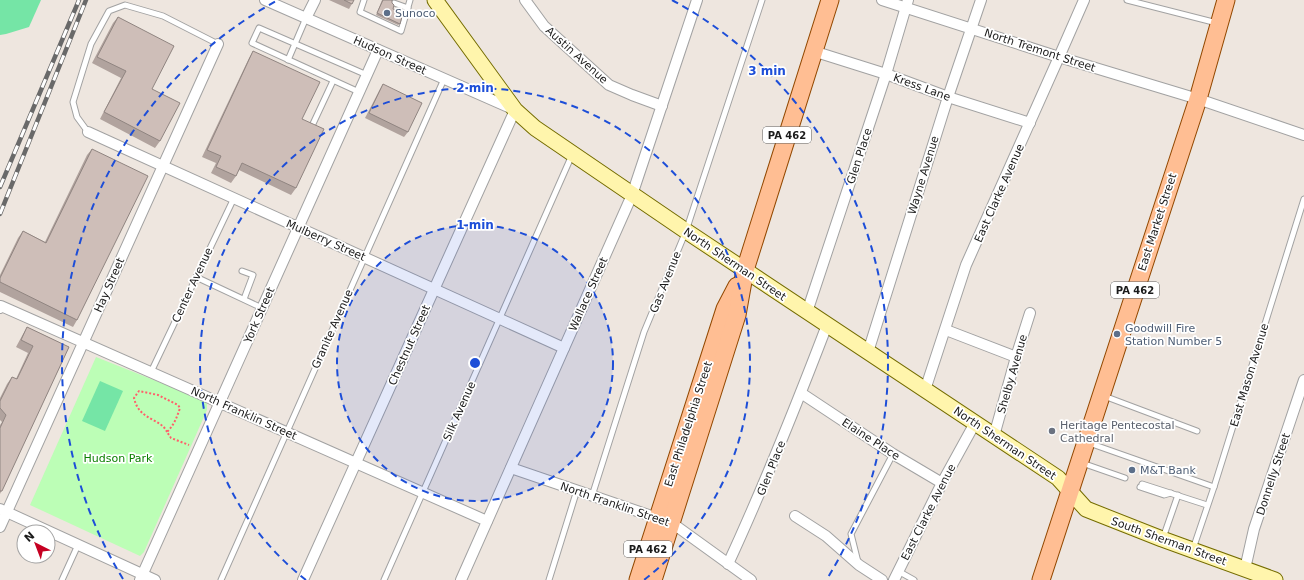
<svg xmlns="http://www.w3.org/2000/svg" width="1304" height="580" font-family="'DejaVu Sans',sans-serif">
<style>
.park{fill:#bcfeb6}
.pitch{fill:#75e5a6}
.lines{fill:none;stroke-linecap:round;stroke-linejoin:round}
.lane-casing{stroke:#a2a2a2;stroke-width:7}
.street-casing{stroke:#a2a2a2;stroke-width:12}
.secondary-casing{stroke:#746c00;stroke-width:17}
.primary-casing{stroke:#924800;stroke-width:19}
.path{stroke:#ff5f6a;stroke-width:2;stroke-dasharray:2 2;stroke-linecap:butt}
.lane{stroke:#fff;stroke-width:5}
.street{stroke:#fff;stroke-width:10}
.secondary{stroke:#fff5ac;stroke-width:15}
.primary{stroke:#ffbe93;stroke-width:17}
.rail-casing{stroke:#696969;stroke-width:4.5}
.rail{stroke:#fff;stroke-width:3;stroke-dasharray:9;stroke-linecap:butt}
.wall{fill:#b1a39e}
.building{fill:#cebeb8;stroke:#908581}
.ring{fill:none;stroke:#1d4ed8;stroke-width:2;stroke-dasharray:7 5}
.service-dot{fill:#5c6f8a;stroke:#fff;stroke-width:1.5}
.worship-dot{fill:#6b7280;stroke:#fff;stroke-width:1.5}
.labels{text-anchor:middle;stroke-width:3.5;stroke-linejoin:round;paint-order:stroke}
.shield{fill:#fff;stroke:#5f5f5f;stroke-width:1}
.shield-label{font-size:10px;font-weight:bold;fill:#1b1b1b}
.service-label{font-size:11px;fill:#4e5e75;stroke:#fff;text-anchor:start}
.street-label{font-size:11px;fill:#1b1b1b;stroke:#fff}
.worship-label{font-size:11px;fill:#5b616d;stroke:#fff;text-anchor:start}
.park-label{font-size:11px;fill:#0d8002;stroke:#fff}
.centre{fill:#1d4ed8;stroke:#fff;stroke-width:2}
.ring-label{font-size:12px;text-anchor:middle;font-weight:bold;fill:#1d4ed8;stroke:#fff;stroke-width:3.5;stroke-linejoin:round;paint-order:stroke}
</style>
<rect width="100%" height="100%" fill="#eee6df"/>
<!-- park -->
<polygon class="park" points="96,357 204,400 207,404 207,410 144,552 140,556 30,505"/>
<!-- pitch -->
<g class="pitch">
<polygon points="0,0 41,0 29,27 6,34 0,35"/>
<polygon points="100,381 123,391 105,431 82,421"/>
</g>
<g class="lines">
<!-- lane casing -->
<g class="lane-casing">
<g id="lane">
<polyline points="364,0 360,12 401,31 410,0"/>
<polyline points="1127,0 1217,23"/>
<polyline points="394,3 408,8"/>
<polyline points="288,60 306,18"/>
<polyline points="359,92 252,43 259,28 367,75"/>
<polyline points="311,128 333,81"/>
<polyline points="88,132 77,117 73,102 91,44 109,11 125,5 163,16 218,44"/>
<polyline points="242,271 253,275 244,299"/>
<polyline points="196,277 262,308"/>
<polyline points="151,372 234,198"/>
<polyline points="1104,396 1197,431"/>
<polyline points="1089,443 1214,487"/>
<polyline points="1082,463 1125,478"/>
<polyline points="1142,484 1207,505"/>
<polyline points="1140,487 1164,495 1171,493"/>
<polyline points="592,496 644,332 686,231 762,0"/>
<polyline points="1163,538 1178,495"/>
<polyline points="1193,549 1214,487 1304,199"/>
<polyline points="858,562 851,534 893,454"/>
<polyline points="898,571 914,580"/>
<polyline points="62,580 78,545"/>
<polyline points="221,580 444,79"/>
<polyline points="384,580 572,155"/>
<polyline points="549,580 577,490"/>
</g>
</g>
<!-- street casing -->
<g class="street-casing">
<g id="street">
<polyline points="265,0 515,110 303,580"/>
<polyline points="525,0 544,26 609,85 632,95 662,106"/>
<polyline points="882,0 1059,57 1198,99 1304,135"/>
<polyline points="306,18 315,0"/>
<polyline points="813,51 886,74 948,97 1030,123"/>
<polyline points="88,132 564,348"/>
<polyline points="0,308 1,306 487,521"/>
<polyline points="807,312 886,74 908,0"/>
<polyline points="946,330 1016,357"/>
<polyline points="868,352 948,97 981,0"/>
<polyline points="925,390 966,265 1059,57 1084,0"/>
<polyline points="801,393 893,454 942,483"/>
<polyline points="994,436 1016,357 1030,313"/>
<polyline points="511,468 672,523 751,580"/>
<polyline points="0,509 155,580"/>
<polyline points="795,516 826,536 859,565 882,580"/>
<polyline points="0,527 218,44"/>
<path d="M728,564C764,486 796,406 827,325"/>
<polyline points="1245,569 1254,529 1304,380"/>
<polyline points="140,580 378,50"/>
<polyline points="461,580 632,195 697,0"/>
<polyline points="894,580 942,483 975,423"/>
</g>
</g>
<!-- secondary casing -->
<g class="secondary-casing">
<polyline id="secondary" points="435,0 515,110 535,128 686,231 1058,478 1086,509 1162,539 1275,580"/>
</g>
<!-- primary casing -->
<g class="primary-casing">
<g id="primary">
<polyline points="638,580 725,309 737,286"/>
<polyline points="653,580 737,315 745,270 830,0"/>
<polyline points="1041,580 1198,99 1226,0"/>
</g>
</g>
<!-- path -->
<path class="path" d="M167,432C161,418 139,421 134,398L139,391L158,395L178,405L180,408C177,417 174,425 167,432L171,438L189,445"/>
<!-- lane -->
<use href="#lane" class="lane"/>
<!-- street -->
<use href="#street" class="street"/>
<!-- secondary -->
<use href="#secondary" class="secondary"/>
<!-- primary -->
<use href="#primary" class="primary"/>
<!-- rail casing -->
<g class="rail-casing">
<g id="rail">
<polyline points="0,187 79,0"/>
<polyline points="0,214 86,0"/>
</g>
</g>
<!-- rail -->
<use href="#rail" class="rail"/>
</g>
<!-- wall -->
<g class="wall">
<polygon points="329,0 354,0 349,9"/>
<polygon points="382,0 392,0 391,1 393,9 400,24 398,25 376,15"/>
<polygon points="118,17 152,89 160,141 155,148 100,119 121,78 92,63 113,23"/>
<polygon points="253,51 302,119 296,188 291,195 239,170 236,176 231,183 211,173 216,163 202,157 249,58"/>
<polygon points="383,84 408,132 404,137 365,118 380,89"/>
<polygon points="92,149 77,320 73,327 0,292 0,275 18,238 23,231 45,242 87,155"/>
<polygon points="27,327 69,347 0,494 0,425 2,422 0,420 0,398 7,384 12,377 16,379 28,353 16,347 23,334"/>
</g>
<!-- building -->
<g class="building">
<polygon points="344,0 354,0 352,4"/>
<polygon points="383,0 392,0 392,3 394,5 393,9 403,13 400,24 377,13"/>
<polygon points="118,17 174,46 152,89 180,103 160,141 104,112 126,71 97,57"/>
<polygon points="253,51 320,82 302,119 324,129 296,188 242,163 236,176 216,167 221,156 207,150"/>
<polygon points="383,84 422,103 408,132 369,113"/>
<polygon points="92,149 148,176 77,320 0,282 0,278 23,231 46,243"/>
<polygon points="27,327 69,347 2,491 0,491 0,428 6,415 0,408 0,401 12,377 17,379 33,346 21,340"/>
</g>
<!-- distance rings -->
<circle cx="475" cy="363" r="138" fill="#1d4ed8" fill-opacity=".12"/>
<g class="ring">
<circle cx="475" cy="363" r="138"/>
<path d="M306 580A275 275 0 1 1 644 580"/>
<path d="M123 579A413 413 0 0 1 278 0M672 0A413 413 0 0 1 827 579"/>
</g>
<!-- markers -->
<g class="service-dot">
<circle cx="387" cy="13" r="4"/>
<circle cx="1117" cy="334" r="4"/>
<circle cx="1132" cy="470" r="4"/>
</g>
<circle class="worship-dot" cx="1052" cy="431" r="4"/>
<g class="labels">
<!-- shield labels -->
<g class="shield">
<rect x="763" y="127" width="48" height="16" rx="3"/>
<rect x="1111" y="282" width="48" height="16" rx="3"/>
<rect x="624" y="541" width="48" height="16" rx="3"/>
</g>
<g class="shield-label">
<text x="787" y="139">PA 462</text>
<text x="1135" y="294">PA 462</text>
<text x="648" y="553">PA 462</text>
</g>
<!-- service labels -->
<g class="service-label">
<text x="395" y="17">Sunoco</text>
<text x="1125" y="332">Goodwill Fire<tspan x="1125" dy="13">Station Number 5</tspan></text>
<text x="1140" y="474">M&amp;T Bank</text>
</g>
<!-- street labels -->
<g class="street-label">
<text transform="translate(1040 50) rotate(18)" y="4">North Tremont Street</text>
<text transform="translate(390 55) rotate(24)" y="4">Hudson Street</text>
<text transform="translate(577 55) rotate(42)" y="4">Austin Avenue</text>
<text transform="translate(922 87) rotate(20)" y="4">Kress Lane</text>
<text transform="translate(859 156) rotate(-72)" y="4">Glen Place</text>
<text transform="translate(923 175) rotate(-73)" y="4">Wayne Avenue</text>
<text transform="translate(999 193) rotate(-66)" y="4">East Clarke Avenue</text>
<text transform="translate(1157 222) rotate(-72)" y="4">East Market Street</text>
<text transform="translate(326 240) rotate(24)" y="4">Mulberry Street</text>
<text transform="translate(735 264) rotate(34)" y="4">North Sherman Street</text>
<text transform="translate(665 282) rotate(-68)" y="4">Gas Avenue</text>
<text transform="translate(109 285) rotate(-66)" y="4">Hay Street</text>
<text transform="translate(192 285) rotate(-65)" y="4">Center Avenue</text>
<text transform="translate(588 294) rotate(-66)" y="4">Wallace Street</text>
<text transform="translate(259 315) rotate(-66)" y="4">York Street</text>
<text transform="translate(332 329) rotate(-66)" y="4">Granite Avenue</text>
<text transform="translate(409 345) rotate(-66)" y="4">Chestnut Street</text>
<text transform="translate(1012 374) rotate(-74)" y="4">Shelby Avenue</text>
<text transform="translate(1249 375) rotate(-73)" y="4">East Mason Avenue</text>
<text transform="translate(459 411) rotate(-66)" y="4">Silk Avenue</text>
<text transform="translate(244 413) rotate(24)" y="4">North Franklin Street</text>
<text transform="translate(688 424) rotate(-72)" y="4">East Philadelphia Street</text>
<text transform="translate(871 439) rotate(33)" y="4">Elaine Place</text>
<text transform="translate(1005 443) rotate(34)" y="4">North Sherman Street</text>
<text transform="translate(771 468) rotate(-68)" y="4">Glen Place</text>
<text transform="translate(1273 474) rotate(-72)" y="4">Donnelly Street</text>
<text transform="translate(615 504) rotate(19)" y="4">North Franklin Street</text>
<text transform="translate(928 512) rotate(-63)" y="4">East Clarke Avenue</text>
<text transform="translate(1169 541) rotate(20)" y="4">South Sherman Street</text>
</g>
<!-- worship labels -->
<g class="worship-label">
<text x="1060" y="429">Heritage Pentecostal<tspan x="1060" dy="13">Cathedral</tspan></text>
</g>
<!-- park labels -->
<g class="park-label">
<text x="118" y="462">Hudson Park</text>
</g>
</g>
<circle cx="475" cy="363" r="6" class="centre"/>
<g class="ring-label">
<text x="767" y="75">3 min</text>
<text x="475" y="92">2 min</text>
<text x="475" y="229">1 min</text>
</g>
<!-- north arrow -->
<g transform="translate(36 544) rotate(318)"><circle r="19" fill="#ffffff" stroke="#a4a4a4"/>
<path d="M0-3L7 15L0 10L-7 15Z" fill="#c60022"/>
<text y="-6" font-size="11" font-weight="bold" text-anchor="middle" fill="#1b1b1b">N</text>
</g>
</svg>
